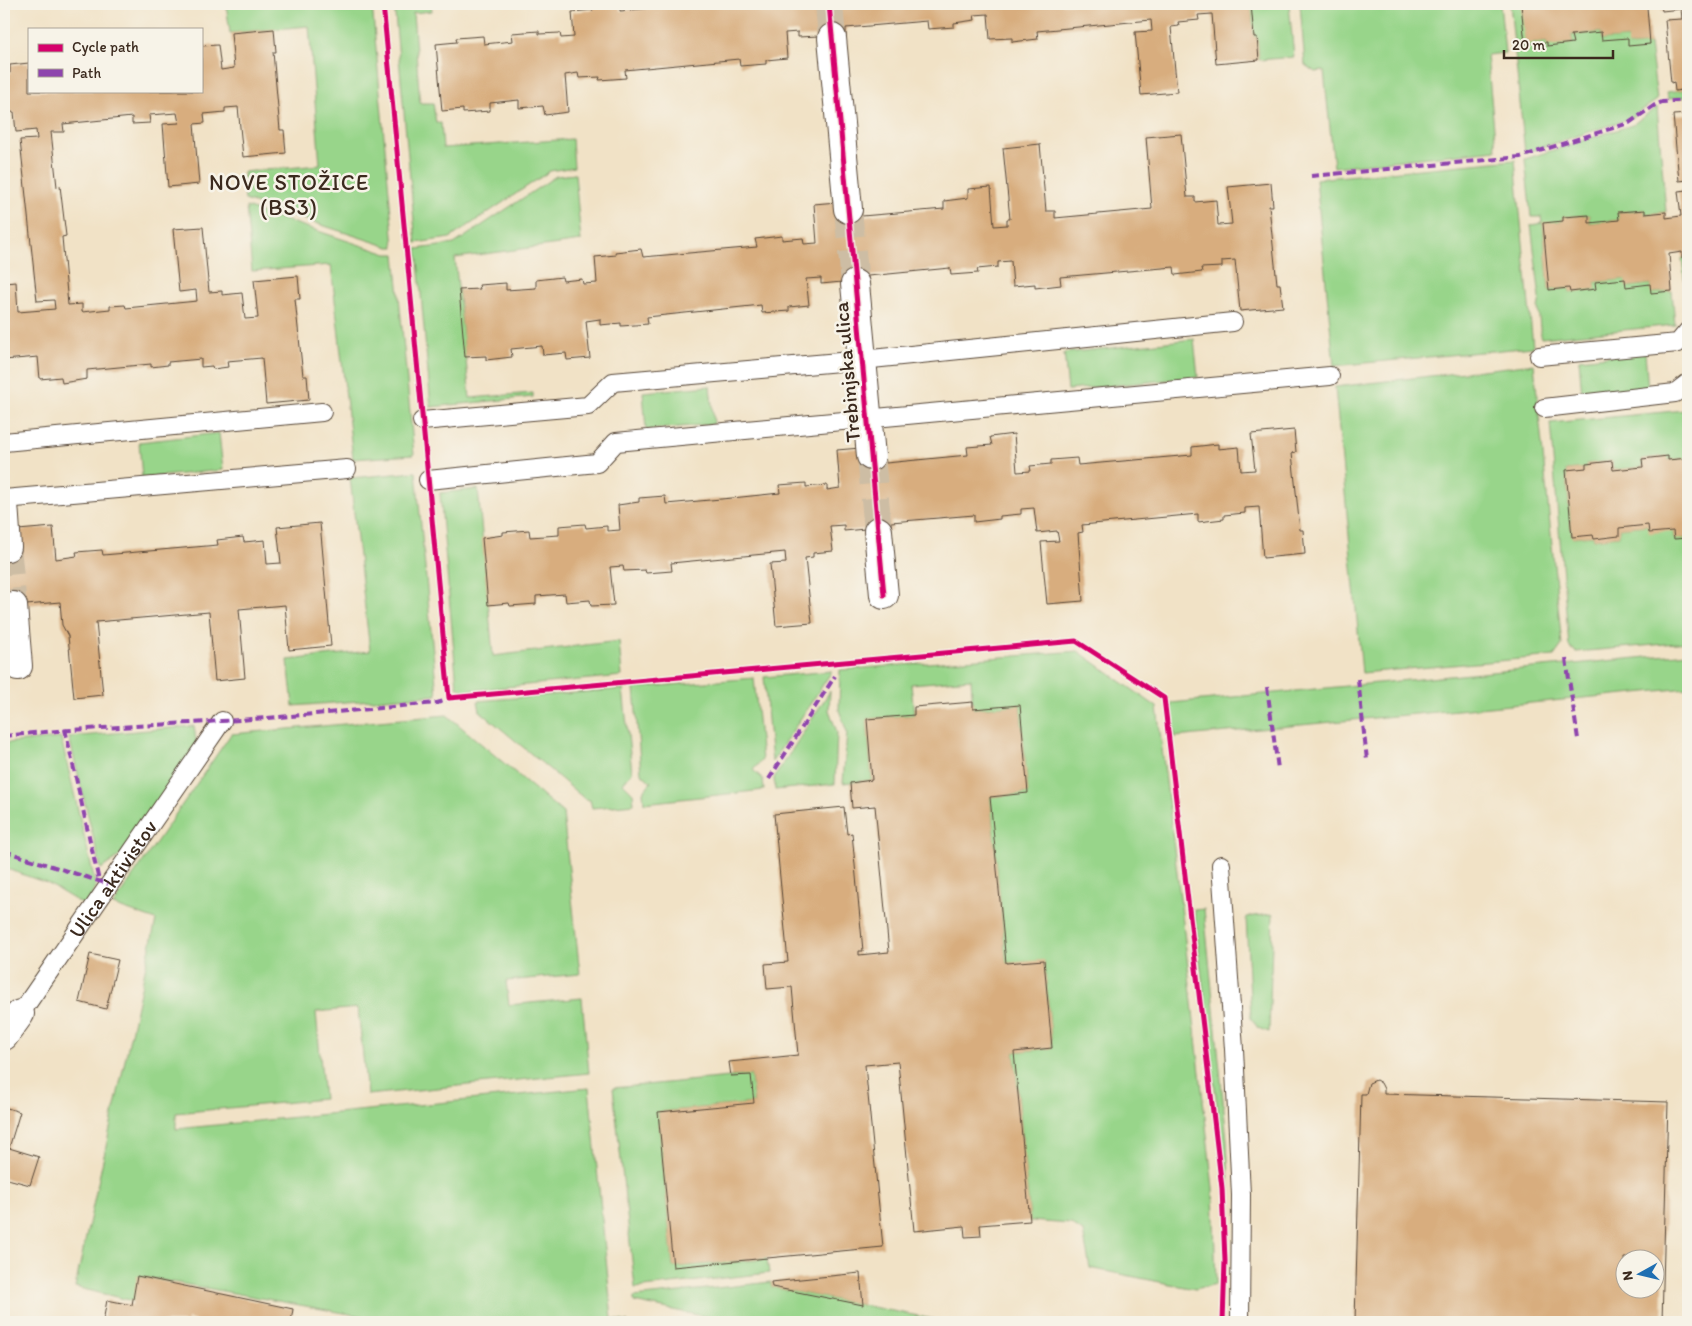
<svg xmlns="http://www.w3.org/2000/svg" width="1692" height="1326" font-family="Itim,sans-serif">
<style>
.green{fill:#98d58a;stroke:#6a8054}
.building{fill:#d8ad7e;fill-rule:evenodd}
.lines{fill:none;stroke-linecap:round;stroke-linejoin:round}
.minor-tunnel{stroke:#cdbda4;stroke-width:28;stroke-dasharray:28 14;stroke-linecap:butt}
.service-casing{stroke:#564637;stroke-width:20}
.minor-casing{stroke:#564637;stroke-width:30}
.service{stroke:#fff;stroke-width:18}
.minor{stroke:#fff;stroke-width:28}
.quiet{stroke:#8e44ad;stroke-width:4;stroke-dasharray:8 4;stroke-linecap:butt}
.cycleway-casing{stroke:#f7f3e8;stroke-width:8}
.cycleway{stroke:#d6006c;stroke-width:5}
.labels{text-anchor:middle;stroke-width:5;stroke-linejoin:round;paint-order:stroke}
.street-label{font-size:21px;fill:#3b2a1e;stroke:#f7f3e8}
.neighbourhood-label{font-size:22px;letter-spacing:1px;fill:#3b2a1e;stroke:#f7f3e8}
</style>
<rect width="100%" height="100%" fill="#f7f3e8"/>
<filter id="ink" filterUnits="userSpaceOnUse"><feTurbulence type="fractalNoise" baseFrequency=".02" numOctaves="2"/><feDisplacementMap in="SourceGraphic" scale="10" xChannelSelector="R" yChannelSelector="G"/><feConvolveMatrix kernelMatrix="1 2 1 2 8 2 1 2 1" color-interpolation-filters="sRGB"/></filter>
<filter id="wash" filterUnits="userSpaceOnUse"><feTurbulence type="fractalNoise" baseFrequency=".0096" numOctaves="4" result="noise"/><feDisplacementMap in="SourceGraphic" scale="20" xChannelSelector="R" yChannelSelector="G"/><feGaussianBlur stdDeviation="1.12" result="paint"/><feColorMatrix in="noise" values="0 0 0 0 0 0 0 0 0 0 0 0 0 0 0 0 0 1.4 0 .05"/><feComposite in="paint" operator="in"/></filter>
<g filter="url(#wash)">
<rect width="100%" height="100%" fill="#f1e2c6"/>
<!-- green -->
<g class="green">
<polygon points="226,4 372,4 394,247 389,247 245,200 243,172 320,165 309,26 230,33"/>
<polygon points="394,4 431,4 432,11 413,13 420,103 433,103 436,123 441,123 443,148 572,139 574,167 550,171 450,238 416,243"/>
<polygon points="1251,4 1289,4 1294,57 1259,60 1257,37 1254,37"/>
<polygon points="1300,4 1500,4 1505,53 1487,55 1496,150 1334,167 1324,71 1315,72 1305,65"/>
<polygon points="1510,4 1521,4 1526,44 1547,42 1547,45 1573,43 1571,35 1601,32 1602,40 1628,38 1629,46 1650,44 1657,100 1629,119 1525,153"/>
<polygon points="1688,89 1688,97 1668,99 1667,92"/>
<polygon points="1657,107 1666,212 1645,214 1644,210 1619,212 1619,220 1589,223 1589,215 1563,217 1563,221 1543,224 1549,290 1569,288 1570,292 1595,289 1595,282 1625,279 1627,287 1650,284 1652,293 1672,291 1675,325 1541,338 1538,308 1540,298 1531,225 1543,223 1542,217 1531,217 1525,159 1632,125"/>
<polygon points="1515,160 1533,347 1334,366 1316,179"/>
<polygon points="575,174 581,241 455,258 470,398 533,393 533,397 431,407 417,249 454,244 556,176"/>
<polygon points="246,207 387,254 395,254 414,455 353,459 331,265 252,271"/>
<polygon points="1688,257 1688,303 1687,303 1682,258"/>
<polygon points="1194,339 1198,377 1068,390 1064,353"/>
<polygon points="1645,352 1648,390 1582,396 1579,359"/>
<polygon points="1534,364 1562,645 1554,656 1362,673 1335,387"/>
<polygon points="710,386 714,424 646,430 643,392"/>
<polygon points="1685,410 1688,458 1668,460 1667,456 1642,459 1643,467 1613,470 1612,461 1586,464 1586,468 1566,470 1572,537 1593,535 1594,539 1619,536 1619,528 1648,525 1673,531 1674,539 1688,538 1688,642 1576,652 1569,646 1550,423"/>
<polygon points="219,433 223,470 142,478 139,442"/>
<polygon points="416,472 437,695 293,706 288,660 370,651 350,478"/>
<polygon points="478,489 493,656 619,641 622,676 463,691 457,686 440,493"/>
<polygon points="1078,651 1157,707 1183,923 1213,1188 1216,1284 1195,1289 1090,1268 1083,1232 1071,1224 1030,1221 1014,1052 1052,1048 1044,961 1006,963 990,797 1028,793 1020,705 973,709 971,679 911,684 914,715 867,719 872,780 843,783 847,732 839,710 840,670"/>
<polygon points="1688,653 1688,688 1175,737 1171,703"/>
<polygon points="832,671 772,762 764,677"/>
<polygon points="754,678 762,760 753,770 763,779 764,790 644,803 643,792 651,782 641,773 634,688"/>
<polygon points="623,689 632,772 623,783 633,793 634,804 592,808 590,800 586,800 480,711 478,701"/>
<polygon points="830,691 829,710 837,732 835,784 775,790 774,778"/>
<polygon points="447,715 563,813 580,974 506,981 509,1005 582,998 589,1073 367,1095 358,1008 316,1012 324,1099 176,1113 176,1129 589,1088 612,1319 628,1322 394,1322 139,1276 133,1301 75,1287 156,920 113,905 231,734"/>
<polygon points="194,726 197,747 121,855 101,869 69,737"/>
<polygon points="61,738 96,886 87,907 47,883 4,868 4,743"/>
<polygon points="1204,909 1227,1140 1230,1215 1194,910"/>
<polygon points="1273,914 1269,1032 1258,1028 1251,1018 1246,917"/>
<polygon points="751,1075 754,1103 658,1112 673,1267 767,1259 769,1273 635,1288 613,1088"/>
<polygon points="771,1282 772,1287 948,1322 732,1322 634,1302 634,1297"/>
</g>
<g id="blocks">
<!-- building -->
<g class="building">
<polygon points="607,4 620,4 620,11 696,4 1251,4 1254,37 1257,37 1259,60 1216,64 1212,14 1198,15 1199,20 1178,22 1179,26 1171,27 1177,92 1141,95 1135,32 1152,31 1151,20 1037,31 1038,39 1012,42 1012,38 990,39 988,14 974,15 975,20 954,23 954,27 928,29 927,21 846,28 846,36 819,39 819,36 798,37 798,32 785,33 787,58 766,60 766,64 740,66 739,59 625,70 626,78 599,80 600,77 579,78 578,73 565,75 568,112 545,115 543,106 519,108 519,100 490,103 490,111 463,113 463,109 442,111 436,44 457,42 456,38 483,36 484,44 513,41 512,33 539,31 539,34 560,33 561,38 574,37 572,12 593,10 592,5"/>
<polygon points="1521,4 1688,4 1688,89 1675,91 1674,82 1671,83 1665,20 1682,19 1681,9 1662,11 1661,5 1647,7 1650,44 1628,46 1628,38 1602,40 1601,32 1571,35 1573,43 1547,46 1547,42 1525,44"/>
<polygon points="274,29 276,52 273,52 280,130 284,130 286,153 243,157 238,107 225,108 225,112 204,114 205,123 194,124 199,184 168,187 163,124 179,123 177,113 149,115 150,123 132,124 132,117 63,124 64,132 51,132 57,187 60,186 66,236 62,237 68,305 82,304 82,312 110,309 110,306 125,305 126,308 197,301 196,290 179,292 173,229 203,227 209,292 222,291 222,295 242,293 245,319 258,318 254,280 298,276 300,299 295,299 303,376 307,376 309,400 266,404 262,358 227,361 228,367 213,369 212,366 201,367 201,359 168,362 168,365 151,367 151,364 87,370 87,379 62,383 61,377 40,379 38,357 4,360 4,283 16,282 18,312 55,309 54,300 37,301 20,140 37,139 36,130 16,132 14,112 4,113 4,74 10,73 10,65 29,63 29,91 201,91 201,46 218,45 221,70 234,68 231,33"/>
<polygon points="1688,114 1688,180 1679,181 1673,115"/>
<polygon points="1181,134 1187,197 1195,197 1195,202 1216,200 1218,225 1232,224 1228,187 1271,183 1273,206 1269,206 1277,284 1280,284 1283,307 1240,311 1235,260 1222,261 1222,267 1201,268 1202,272 1175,275 1174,267 1060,277 1061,285 1035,288 1035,284 1013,286 1011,261 998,262 998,267 977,269 978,273 951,275 950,268 868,276 869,283 843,286 842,282 821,284 821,278 806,279 809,305 789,307 789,311 762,313 761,305 647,317 648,324 621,326 621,323 600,325 600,319 586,321 590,358 567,360 566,353 543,355 542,346 511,349 512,357 486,360 486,356 465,357 459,290 480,289 479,285 506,283 506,290 536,288 536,280 562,277 563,281 582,279 583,284 597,283 595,257 616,255 615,252 641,249 643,257 757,247 755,239 782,236 782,240 803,238 804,244 817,243 814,204 837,202 838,210 862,208 862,216 944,209 944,201 968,198 968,189 991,187 994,226 1007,225 1007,219 1010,219 1003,148 1040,144 1046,211 1055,211 1055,218 1152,209 1146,137"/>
<polygon points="1688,190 1688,257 1682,258 1682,252 1669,254 1672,291 1651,293 1650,284 1626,287 1625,279 1595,282 1596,289 1570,292 1569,288 1549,290 1543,223 1563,221 1563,217 1589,215 1589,223 1619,220 1618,212 1645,210 1645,214 1666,212 1666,218 1681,216 1678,191"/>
<polygon points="1294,430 1296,452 1292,453 1300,530 1303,530 1305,554 1263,558 1259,507 1245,508 1245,513 1224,515 1224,519 1198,522 1198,514 1082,525 1083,532 1078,533 1083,601 1047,604 1041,542 1059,541 1057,531 1037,533 1034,508 1021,509 1021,514 1000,516 1000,519 974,522 974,515 891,522 892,530 866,533 865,529 844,531 844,525 830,526 833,551 813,553 813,557 805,558 812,623 776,626 770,564 786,563 785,552 671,563 672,571 646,573 645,570 624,571 623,566 610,567 614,605 591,606 590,600 566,602 565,594 536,596 536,604 510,606 509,603 488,605 482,538 503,535 503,532 529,530 530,537 559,535 559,526 585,524 586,528 607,526 607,531 620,530 618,505 639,502 639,498 665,496 666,504 732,498 780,493 779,485 806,483 806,487 827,485 827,490 840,488 837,450 860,448 861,457 885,455 886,463 968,455 967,447 992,445 990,437 1014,434 1017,472 1031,471 1030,466 1051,464 1051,460 1077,458 1078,465 1192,455 1192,447 1218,444 1218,449 1239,447 1241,471 1255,470 1251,434"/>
<polygon points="1668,456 1668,460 1688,458 1688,538 1674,539 1673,531 1649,533 1648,525 1619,528 1619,536 1594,539 1593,535 1572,537 1566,470 1586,468 1586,464 1612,461 1613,470 1643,467 1642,459"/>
<polygon points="320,523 331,646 289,650 285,605 239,609 245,678 215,681 209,612 96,622 103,695 74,698 68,636 62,625 60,602 4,607 4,547 18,530 53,527 56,559 77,556 76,552 102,550 103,555 218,545 217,540 243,537 244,542 265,540 267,564 281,563 277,527"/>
<polygon points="973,702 973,709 1020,705 1028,793 990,797 1006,963 1044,960 1052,1048 1014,1052 1030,1221 980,1225 981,1236 965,1237 964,1226 914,1231 898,1062 865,1065 883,1247 673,1267 658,1112 754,1103 751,1075 731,1076 729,1062 798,1055 792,987 767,989 765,964 788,962 774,814 844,807 847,834 852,833 863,951 859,951 859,955 889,952 875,806 852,808 850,783 872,780 867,719 914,715 914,707"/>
<polygon points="90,954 118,960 106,1009 79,1002"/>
<path d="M1376,1080L1381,1083L1384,1089V1094L1668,1102L1662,1322H1355L1361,1094H1366L1369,1083ZM1624,1258H1654V1288H1624Z"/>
<polygon points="4,1107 20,1112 9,1148 39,1157 30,1185 4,1178"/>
<polygon points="860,1273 863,1305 772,1287 771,1282"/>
<polygon points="137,1276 293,1309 291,1322 202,1322 188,1319 188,1322 103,1322 107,1300 132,1305"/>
</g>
</g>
</g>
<g filter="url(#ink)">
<use href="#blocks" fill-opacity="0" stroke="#564637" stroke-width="1"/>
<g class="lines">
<!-- minor-tunnel -->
<g class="minor-tunnel">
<polyline points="829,4 832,38"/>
<polyline points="848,209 855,284"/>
<polyline points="871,456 878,531"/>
<polyline points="7,547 13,606"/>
</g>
<!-- service casing -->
<g class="service-casing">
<g id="service">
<polyline points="1539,356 1678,343 1688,331"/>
<polyline points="1544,408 1675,393 1688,383"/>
<polyline points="422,421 588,406 613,382 862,360 1233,322"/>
<polyline points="4,442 322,412"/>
<polyline points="428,480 597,463 616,442 1330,376"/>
<polyline points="4,499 347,469"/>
<polyline points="1221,865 1234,1049 1241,1195 1240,1322"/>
<path id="s1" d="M20,1014L222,721"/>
</g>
</g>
<!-- minor casing -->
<g class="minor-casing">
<g id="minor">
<polyline points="832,38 848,209"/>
<polyline points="855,284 871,456"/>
<polyline points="4,503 7,547"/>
<polyline points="878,531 884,595"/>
<polyline points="13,606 18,666"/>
<polyline points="4,1036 20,1014"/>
</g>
</g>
<!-- service -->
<use href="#service" class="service"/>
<!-- minor -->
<use href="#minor" class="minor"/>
<!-- quiet -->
<g class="quiet">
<polyline points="1311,176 1520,157 1629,123 1655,105 1662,102 1688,100"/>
<polyline points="1566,659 1578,739"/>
<polyline points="1358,679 1367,760"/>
<polyline points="1267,687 1278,769"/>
<polyline points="65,729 99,881"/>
<path d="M4,736C76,728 148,726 221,721C293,717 365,709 437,703L453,698"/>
<polyline points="769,779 835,676"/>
<polyline points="4,851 108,884"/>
</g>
<!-- cycleway casing -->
<g class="cycleway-casing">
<g id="cycleway">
<polyline points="383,4 449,698 1076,641 1164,698 1222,1188 1225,1261 1223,1322"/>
<polyline points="829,4 884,595"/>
</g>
</g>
<!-- cycleway -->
<use href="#cycleway" class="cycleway"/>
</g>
</g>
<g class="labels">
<!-- street labels -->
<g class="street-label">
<text transform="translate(847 372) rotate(-95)" y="7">Trebinjska ulica</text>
<text dy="7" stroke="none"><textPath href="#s1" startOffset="164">Ulica aktivistov</textPath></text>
</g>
<!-- neighbourhood labels -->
<g class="neighbourhood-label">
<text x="289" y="190">NOVE STOŽICE<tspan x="289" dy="25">(BS3)</tspan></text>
</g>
</g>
<!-- margin -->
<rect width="1692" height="1326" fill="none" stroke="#f7f3e8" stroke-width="20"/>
<!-- legend -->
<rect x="28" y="28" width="175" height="65" fill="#f7f3e8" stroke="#aca397"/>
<rect x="38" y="44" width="25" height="8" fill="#d6006c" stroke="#aca397"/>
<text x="72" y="52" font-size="15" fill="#3b2a1e">Cycle path</text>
<rect x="38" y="69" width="25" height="8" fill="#8e44ad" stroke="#aca397"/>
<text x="72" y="78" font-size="15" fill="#3b2a1e">Path</text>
<!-- north arrow -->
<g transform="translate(1640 1274) rotate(262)"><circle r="24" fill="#f7f3e8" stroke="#aca397"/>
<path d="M0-4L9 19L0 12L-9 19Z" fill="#1f6fb2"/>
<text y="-8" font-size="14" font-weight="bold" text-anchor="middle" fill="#3b2a1e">N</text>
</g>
<!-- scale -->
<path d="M1504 50v8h109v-8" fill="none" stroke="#3b2a1e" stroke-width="2.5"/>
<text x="1512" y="50" font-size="15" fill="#3b2a1e" stroke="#f7f3e8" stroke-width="4" paint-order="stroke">20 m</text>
</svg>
